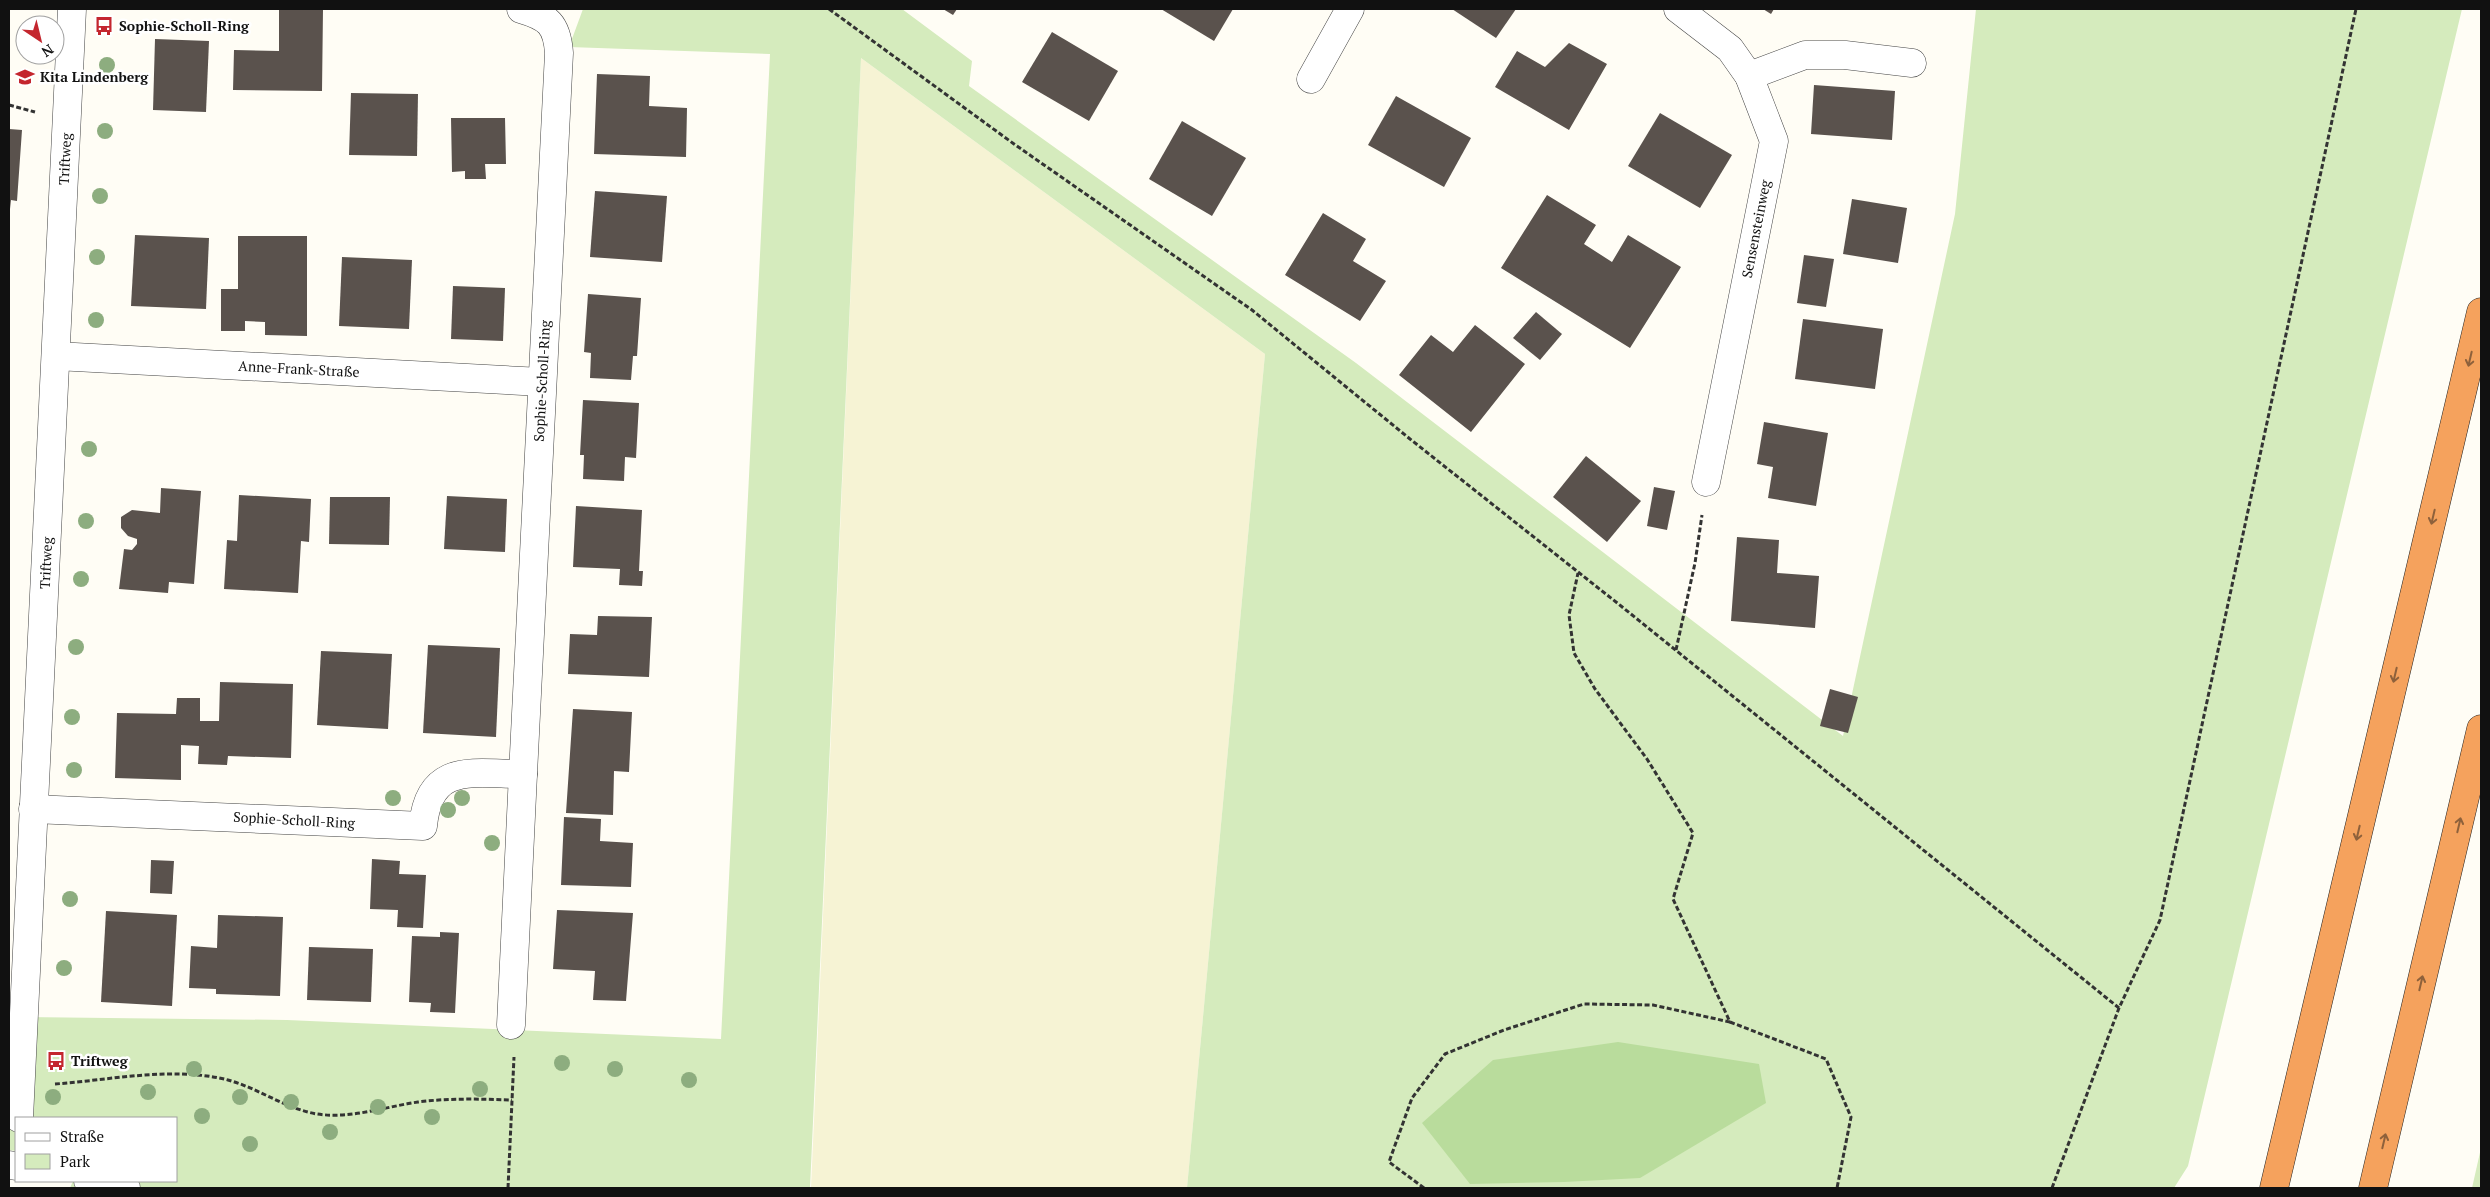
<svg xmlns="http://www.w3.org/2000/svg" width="2490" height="1197" font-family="'PT Serif',serif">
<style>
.farmland{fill:#f6f3d4}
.green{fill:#d5ebbd}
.forest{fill:#b9dc9c}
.building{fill:#5a524d}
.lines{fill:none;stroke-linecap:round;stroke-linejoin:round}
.minor-casing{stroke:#444;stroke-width:29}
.highway-casing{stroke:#222;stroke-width:29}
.path{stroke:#333;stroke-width:3;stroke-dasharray:5 2.5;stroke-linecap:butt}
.minor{stroke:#fff;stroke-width:28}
.highway{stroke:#f5a25d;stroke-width:28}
.tree{fill:#8dad7f}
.oneway{stroke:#8e613b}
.labels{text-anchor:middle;stroke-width:5;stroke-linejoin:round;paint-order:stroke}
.poi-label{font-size:14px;font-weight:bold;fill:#111;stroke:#fff;text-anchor:start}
.street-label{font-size:14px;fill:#111;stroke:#fff}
</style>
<rect width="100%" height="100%" fill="#fffdf5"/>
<!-- farmland -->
<polygon class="farmland" points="861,58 1265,354 1187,1188 811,1188"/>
<!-- green -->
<g class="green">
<polygon points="583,9 902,9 972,61 969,86 1356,363 1843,736 1955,214 1976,9 2462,9 2188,1166 2174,1188 1187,1188 1265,354 861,58 810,1188 70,1188 73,1181 176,1181 176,1118 16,1118 16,1151 9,1150 9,1021 24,1017 287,1020 721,1039 770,54 569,47"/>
<polygon points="2481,1148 2481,1188 2472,1188"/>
</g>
<!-- forest -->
<polygon class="forest" points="1618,1042 1759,1064 1766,1103 1640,1178 1564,1182 1470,1184 1422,1123 1493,1060"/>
<!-- building -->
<g class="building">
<polygon points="279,9 323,9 322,91 233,90 234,50 279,51"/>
<polygon points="943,9 957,9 953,15"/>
<polygon points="1161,9 1233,9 1214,41"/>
<polygon points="1452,9 1516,9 1496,38"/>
<polygon points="1763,9 1774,9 1771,14"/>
<polygon points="1052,32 1118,71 1089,121 1022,82"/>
<polygon points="155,39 209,41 206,112 153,110"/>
<polygon points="1569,43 1607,64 1569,130 1495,87 1517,51 1545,67"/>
<polygon points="597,74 650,76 649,106 687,108 686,157 594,154"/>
<polygon points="1814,85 1895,91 1892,140 1811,134"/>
<polygon points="351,93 418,94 417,156 349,155"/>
<polygon points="1396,96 1471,138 1444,187 1368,145"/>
<polygon points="1660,113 1732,155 1700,208 1628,166"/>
<polygon points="451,118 505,118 506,164 485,164 486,179 465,179 465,171 452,172"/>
<polygon points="1182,121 1246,158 1212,216 1149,179"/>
<polygon points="9,129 22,130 17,201 11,200 10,209"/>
<polygon points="595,191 667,196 662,262 590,257"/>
<polygon points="1547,195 1596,225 1584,244 1612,262 1628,235 1681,267 1630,348 1501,268"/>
<polygon points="1852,199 1907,208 1898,263 1843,254"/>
<polygon points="1323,213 1366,239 1353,261 1386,281 1360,321 1285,275"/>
<polygon points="135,235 209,238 206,309 131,306"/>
<polygon points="238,236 307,236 307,336 265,335 265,322 245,321 245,331 221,331 221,289 238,289"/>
<polygon points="1804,255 1834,259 1826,307 1797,303"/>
<polygon points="342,257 412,260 409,329 339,326"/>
<polygon points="453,286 505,288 503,341 451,339"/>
<polygon points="588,294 641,298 637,356 633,356 631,380 590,378 591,353 584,352"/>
<polygon points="1536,312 1562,334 1540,360 1513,338"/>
<polygon points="1803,319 1883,329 1875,389 1795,379"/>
<polygon points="1475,325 1525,364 1471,432 1399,375 1431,335 1453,352"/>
<polygon points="583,400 639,403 636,458 625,457 624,481 583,479 584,455 580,455"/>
<polygon points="1764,422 1828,433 1816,506 1768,498 1773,467 1757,464"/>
<polygon points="1586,456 1641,501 1607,542 1553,497"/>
<polygon points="1654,487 1675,491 1667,530 1647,526"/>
<polygon points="161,488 201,491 194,584 169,582 168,593 119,589 124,549 132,550 137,544 137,539 128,536 121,528 121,517 132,510 160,513"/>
<polygon points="239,495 311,499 309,542 301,541 298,593 224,589 227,540 237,541"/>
<polygon points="447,496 507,499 505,552 444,549"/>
<polygon points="330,497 390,497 389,545 329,544"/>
<polygon points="576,506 642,510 639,571 643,571 642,586 619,585 620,569 573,567"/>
<polygon points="1737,537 1779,540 1777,573 1819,576 1815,628 1731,621"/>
<polygon points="598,616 652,617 649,677 568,674 570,634 597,635"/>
<polygon points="428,645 500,648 496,737 423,733"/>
<polygon points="321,651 392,654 388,729 317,725"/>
<polygon points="220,682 293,684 291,758 228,756 227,765 198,764 199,746 181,745 181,780 115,778 117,713 176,714 177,698 200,698 200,721 219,721"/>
<polygon points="1830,689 1858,697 1848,733 1820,726"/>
<polygon points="573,709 632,712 629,772 614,771 613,815 566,813"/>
<polygon points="564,817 601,819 600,841 633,843 631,887 561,885"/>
<polygon points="372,859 400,861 399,874 426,875 423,928 397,927 398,910 370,909"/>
<polygon points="151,860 174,861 172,894 150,893"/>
<polygon points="557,910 633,913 626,1001 593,1000 595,971 553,969"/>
<polygon points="106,911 177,915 172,1006 101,1002"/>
<polygon points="218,915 283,917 280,996 216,994 216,989 189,988 191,946 217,948"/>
<polygon points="440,932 459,933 455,1013 430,1012 431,1003 409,1002 412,936 440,937"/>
<polygon points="309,947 373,949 371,1002 307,1000"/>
</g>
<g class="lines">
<!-- minor casing -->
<g class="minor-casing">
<g id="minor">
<polyline points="1678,9 1730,49 1749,76 1774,141 1706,482"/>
<polyline points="1749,76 1805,55 1845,55 1912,63"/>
<polyline points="1311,79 1350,9"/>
<polyline points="56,356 542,382"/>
<path d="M33,809L423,826C429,761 474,774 523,774L559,53C557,24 548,17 521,9"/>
<polyline points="511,1025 523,774"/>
<polyline points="19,1118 72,9"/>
<polyline points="9,1165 16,1166"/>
<polyline points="88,1181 126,1188"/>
</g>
</g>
<!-- highway casing -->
<g class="highway-casing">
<g id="highway">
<polyline points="2274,1188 2481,312"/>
<polyline points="2373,1188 2481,729"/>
</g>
</g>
<!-- path -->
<g class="path">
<polyline points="829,9 1014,144 1252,310 1410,439 1621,606 2119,1008"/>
<polyline points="9,105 35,112"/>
<polyline points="1676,650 1695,563 1702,515"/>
<polyline points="1730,1022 1826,1059 1851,1117 1837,1188"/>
<path d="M55,1084C111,1080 173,1066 228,1080C258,1088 286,1109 317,1114C351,1119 384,1107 418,1102C449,1098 481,1099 512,1100"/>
<polyline points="508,1188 514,1057"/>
<polyline points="1424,1188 1389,1162 1412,1098 1445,1054 1504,1030 1584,1004 1653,1005 1730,1022 1673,899 1693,833 1647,759 1595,689 1574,653 1569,615 1578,573"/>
<polyline points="2052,1188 2119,1008 2160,920 2356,9"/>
</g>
<!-- minor -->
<use href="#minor" class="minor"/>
<!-- highway -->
<use href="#highway" class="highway"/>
</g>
<!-- trees -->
<g class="tree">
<circle cx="107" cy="65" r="8"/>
<circle cx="105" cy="131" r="8"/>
<circle cx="100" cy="196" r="8"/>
<circle cx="97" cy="257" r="8"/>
<circle cx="96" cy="320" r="8"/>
<circle cx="89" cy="449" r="8"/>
<circle cx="86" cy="521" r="8"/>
<circle cx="81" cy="579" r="8"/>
<circle cx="76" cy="647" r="8"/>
<circle cx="72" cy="717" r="8"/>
<circle cx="74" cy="770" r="8"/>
<circle cx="393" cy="798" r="8"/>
<circle cx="462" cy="798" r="8"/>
<circle cx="448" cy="810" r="8"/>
<circle cx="492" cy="843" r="8"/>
<circle cx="70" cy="899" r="8"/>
<circle cx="64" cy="968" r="8"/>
<circle cx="562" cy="1063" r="8"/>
<circle cx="194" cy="1069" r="8"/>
<circle cx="615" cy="1069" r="8"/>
<circle cx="689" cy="1080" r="8"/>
<circle cx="480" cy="1089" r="8"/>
<circle cx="148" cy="1092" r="8"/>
<circle cx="53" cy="1097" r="8"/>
<circle cx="240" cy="1097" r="8"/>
<circle cx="291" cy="1102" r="8"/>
<circle cx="378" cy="1107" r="8"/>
<circle cx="202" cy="1116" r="8"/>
<circle cx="432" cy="1117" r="8"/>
<circle cx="330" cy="1132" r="8"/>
<circle cx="250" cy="1144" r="8"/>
</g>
<!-- one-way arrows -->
<defs><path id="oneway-shaft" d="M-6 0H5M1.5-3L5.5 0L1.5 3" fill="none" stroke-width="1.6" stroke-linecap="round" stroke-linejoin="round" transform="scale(1.25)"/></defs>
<g class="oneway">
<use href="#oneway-shaft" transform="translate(2470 359) rotate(103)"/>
<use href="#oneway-shaft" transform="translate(2433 517) rotate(103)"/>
<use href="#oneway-shaft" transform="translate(2395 675) rotate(103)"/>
<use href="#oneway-shaft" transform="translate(2459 825) rotate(-77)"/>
<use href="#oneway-shaft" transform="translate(2358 833) rotate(103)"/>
<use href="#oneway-shaft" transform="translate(2421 983) rotate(-77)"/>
<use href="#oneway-shaft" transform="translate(2384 1141) rotate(-77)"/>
</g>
<!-- icons -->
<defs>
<g id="bus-bare" transform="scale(1.5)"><path d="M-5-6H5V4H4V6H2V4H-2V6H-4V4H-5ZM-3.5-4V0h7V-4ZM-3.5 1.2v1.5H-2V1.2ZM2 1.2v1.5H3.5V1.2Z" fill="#c4262e" stroke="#fff" stroke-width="2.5" paint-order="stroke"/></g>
<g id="school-bare" transform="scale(1.5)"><path d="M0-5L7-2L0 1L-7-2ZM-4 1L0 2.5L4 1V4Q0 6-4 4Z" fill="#c4262e" stroke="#fff" stroke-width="2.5" paint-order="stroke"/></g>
</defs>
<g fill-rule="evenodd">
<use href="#bus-bare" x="104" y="26"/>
<use href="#school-bare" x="25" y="77"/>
<use href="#bus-bare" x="56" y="1061"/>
</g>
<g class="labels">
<!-- poi labels -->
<g class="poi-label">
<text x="119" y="31">Sophie-Scholl-Ring</text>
<text x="40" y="82">Kita Lindenberg</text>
<text x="71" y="1066">Triftweg</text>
</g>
<!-- street labels -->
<g class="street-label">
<text transform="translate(65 159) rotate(-87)" y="5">Triftweg</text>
<text transform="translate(1756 229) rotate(-79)" y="5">Sensensteinweg</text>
<text transform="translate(299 369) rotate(3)" y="5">Anne-Frank-Straße</text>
<text transform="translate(542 381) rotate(-87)" y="5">Sophie-Scholl-Ring</text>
<text transform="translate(46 563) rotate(-87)" y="5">Triftweg</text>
<text transform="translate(294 820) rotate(3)" y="5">Sophie-Scholl-Ring</text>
</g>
</g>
<!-- border -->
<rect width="2490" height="1197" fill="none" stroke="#111111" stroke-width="20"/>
<!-- legend -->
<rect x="15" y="1117" width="162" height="65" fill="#ffffff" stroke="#a0a0a0"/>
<rect x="25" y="1133" width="25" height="8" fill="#ffffff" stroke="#a0a0a0"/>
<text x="60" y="1142" font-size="15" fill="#111111">Straße</text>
<rect x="25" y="1154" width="25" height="15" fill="#d5ebbd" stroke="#a0a0a0"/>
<text x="60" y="1167" font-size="15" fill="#111111">Park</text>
<!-- north arrow -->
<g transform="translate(40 40) rotate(145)"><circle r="24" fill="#ffffff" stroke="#a0a0a0"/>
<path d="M0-4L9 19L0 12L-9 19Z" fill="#c4262e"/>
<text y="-8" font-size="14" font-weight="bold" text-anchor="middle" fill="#111111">N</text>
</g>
</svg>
